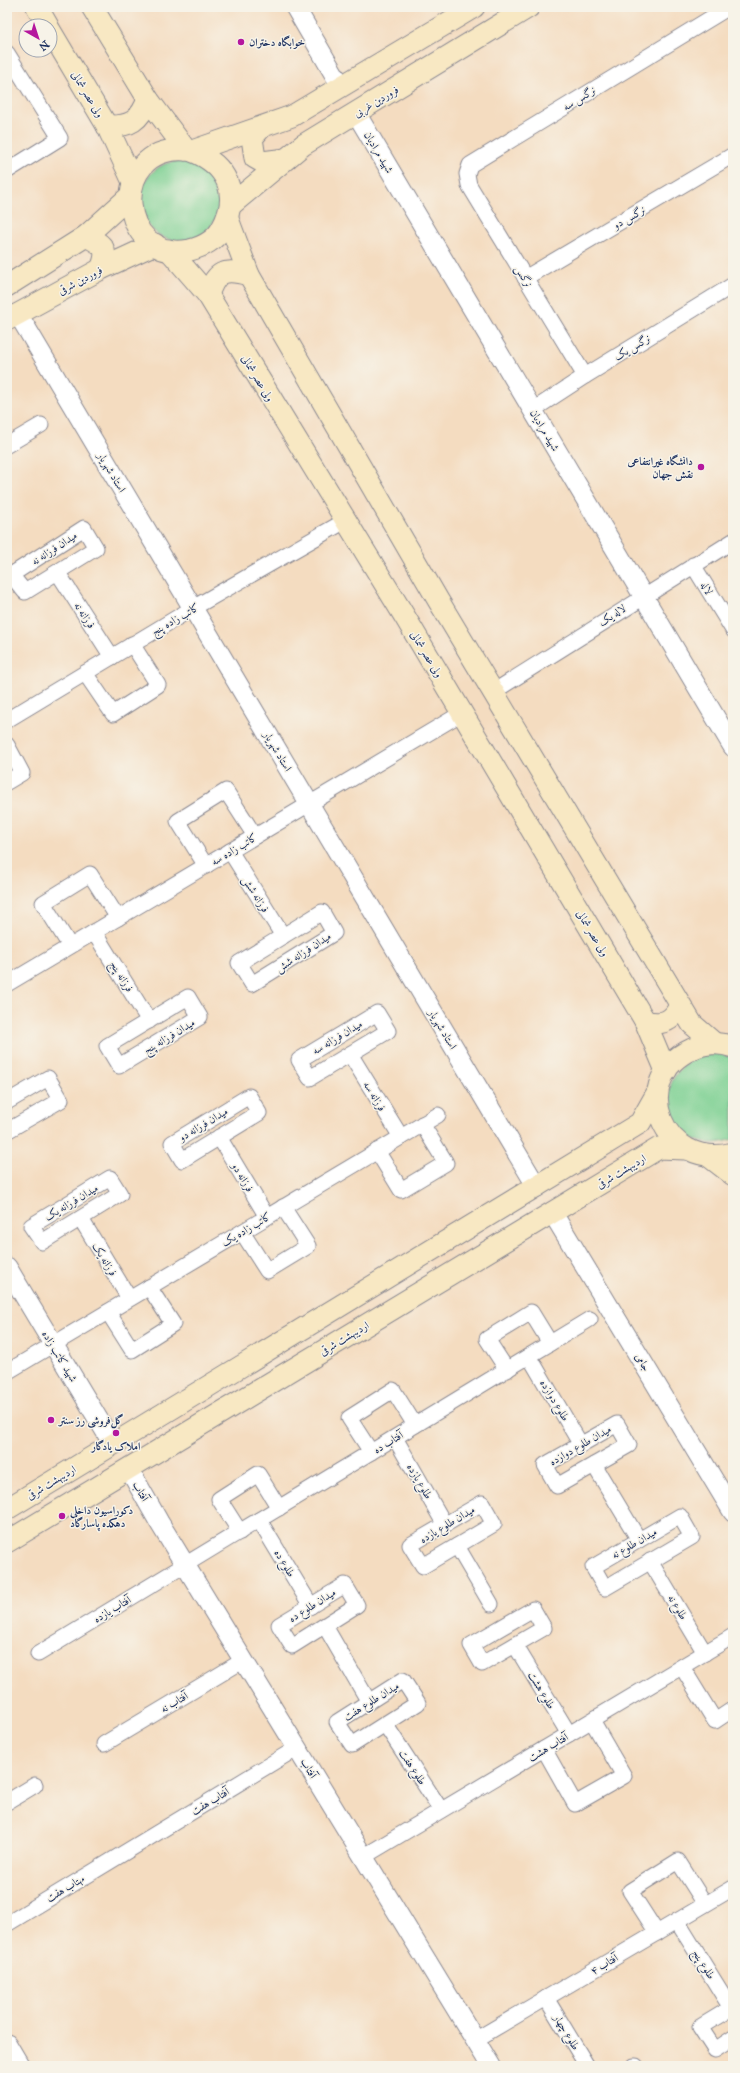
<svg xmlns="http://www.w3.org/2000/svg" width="740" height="2073" font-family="'IM FELL Great Primer',Amiri,serif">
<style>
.green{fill:#7cd092;stroke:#4c8078}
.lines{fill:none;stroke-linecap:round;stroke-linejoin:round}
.minor-casing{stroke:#88868f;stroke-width:17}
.tertiary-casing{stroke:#88868f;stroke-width:21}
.secondary-casing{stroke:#88868f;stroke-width:23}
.minor{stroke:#fff;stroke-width:15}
.tertiary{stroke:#fff;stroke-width:19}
.secondary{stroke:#f8e8c3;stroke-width:21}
.poi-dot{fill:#b5179e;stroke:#f7f3e8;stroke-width:1.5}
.labels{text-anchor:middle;stroke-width:3;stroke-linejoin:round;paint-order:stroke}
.poi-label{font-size:11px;font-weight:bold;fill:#1b2f5e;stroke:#f7f3e8;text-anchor:start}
.street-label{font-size:11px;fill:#1b2f5e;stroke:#f7f3e8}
</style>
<rect width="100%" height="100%" fill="#f7f3e8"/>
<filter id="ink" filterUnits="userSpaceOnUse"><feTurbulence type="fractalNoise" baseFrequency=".025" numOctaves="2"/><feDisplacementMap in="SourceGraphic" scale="8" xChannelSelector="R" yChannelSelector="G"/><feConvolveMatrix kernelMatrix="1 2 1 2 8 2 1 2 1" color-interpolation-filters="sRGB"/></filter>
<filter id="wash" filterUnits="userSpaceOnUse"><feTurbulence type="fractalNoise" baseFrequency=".012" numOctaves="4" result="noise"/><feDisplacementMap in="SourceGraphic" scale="16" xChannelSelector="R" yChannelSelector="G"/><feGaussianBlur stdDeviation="0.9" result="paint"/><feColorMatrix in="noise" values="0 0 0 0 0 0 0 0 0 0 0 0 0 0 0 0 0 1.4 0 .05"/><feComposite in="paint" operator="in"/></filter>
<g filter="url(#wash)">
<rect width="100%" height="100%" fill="#f4dcc0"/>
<!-- green -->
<g class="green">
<circle cx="180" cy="201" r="40"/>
<path d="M716,1053L733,1058V1139C664,1164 639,1062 716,1053Z"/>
</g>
</g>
<g filter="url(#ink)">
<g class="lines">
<!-- minor casing -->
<g class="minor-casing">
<g id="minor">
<polyline points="7,53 60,138 7,171"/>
<polyline points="525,278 733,155"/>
<polyline points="585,376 469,185 467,174 470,165 729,7"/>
<polyline points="533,410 585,376 733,285"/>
<polyline points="7,445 41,425"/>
<polygon points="84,528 96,548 25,592 11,575"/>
<polyline points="693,565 733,630"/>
<polyline points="58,573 112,657"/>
<polyline points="85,673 113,714 158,685 132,644"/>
<polyline points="493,692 733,541"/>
<polyline points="7,720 193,608 345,521"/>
<polyline points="7,745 22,773 7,782"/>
<polyline points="230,851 283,936"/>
<polyline points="206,866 178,821 226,791 255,836"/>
<polygon points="322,912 334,933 252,984 239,963"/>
<polyline points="94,932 149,1021"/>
<polyline points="70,946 43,903 90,874 118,918"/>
<polyline points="7,984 462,713"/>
<polygon points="188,997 200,1017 119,1066 107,1046"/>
<polygon points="377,1013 388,1031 310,1078 299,1060"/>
<polyline points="350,1054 401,1137"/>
<polygon points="249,1096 259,1113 182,1160 172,1143"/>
<polyline points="7,1102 48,1078 61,1100 7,1131"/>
<polyline points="219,1137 267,1217"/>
<polyline points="377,1151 401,1190 446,1163 422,1124"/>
<polygon points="110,1178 120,1194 42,1242 31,1226"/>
<polyline points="81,1219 129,1298"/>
<polyline points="242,1232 267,1271 308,1246 283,1207"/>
<polyline points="108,1312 132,1350 173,1324 149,1287"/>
<polyline points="529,1356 581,1445"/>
<polyline points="507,1370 487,1339 531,1312 550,1343"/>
<polyline points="7,1372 438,1115"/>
<polygon points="617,1424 629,1445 557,1486 545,1465"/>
<polyline points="395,1438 445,1525"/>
<polyline points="371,1452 349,1418 393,1390 415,1425"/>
<polyline points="594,1465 639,1540"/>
<polygon points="482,1503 494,1524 423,1566 410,1545"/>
<polygon points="680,1516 692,1537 605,1588 593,1567"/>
<polyline points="259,1520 311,1606"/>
<polyline points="240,1532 219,1499 258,1474 279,1508"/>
<polyline points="457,1546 491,1604"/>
<polyline points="650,1561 705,1653"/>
<polygon points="345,1585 357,1605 292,1646 279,1625"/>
<polygon points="533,1609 544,1628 482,1664 471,1645"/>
<polyline points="325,1626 369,1702"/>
<polyline points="515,1645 569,1734"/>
<polyline points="38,1654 590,1319"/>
<polyline points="682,1667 715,1721 733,1709"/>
<polygon points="403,1680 418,1703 352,1745 337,1722"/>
<polyline points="385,1724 441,1810"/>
<polyline points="104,1744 244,1660"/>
<polyline points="544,1749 575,1804 624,1776 592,1721"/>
<polyline points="7,1802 35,1785"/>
<polyline points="363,1857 733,1636"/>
<polyline points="677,1921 731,2008"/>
<polyline points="7,1924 297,1748"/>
<polyline points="657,1933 630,1891 678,1861 705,1904"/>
<polyline points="546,1998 587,2066"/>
<polyline points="733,2007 700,2027 715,2050 733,2038"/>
<polyline points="475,2040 733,1888"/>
<polyline points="634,2066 636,2066"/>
</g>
</g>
<!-- tertiary casing -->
<g class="tertiary-casing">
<g id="tertiary">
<polyline points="295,7 341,86"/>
<polyline points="356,113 733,747"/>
<polyline points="18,314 537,1187"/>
<polyline points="552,1212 733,1512"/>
<polyline points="7,1267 113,1444"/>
<polyline points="129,1469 159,1522 491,2066"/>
<polyline points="7,2044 20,2066"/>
</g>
</g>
<!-- secondary casing -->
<g class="secondary-casing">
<g id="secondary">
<polyline points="37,7 48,26"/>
<polyline points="92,7 148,99 186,150"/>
<polyline points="50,30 107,126 133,182"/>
<path d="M107,126C130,127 140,121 148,99"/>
<polyline points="261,128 252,138 255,158 262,162 286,159"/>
<path d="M186,150C107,144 117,265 190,250C202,247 216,240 222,228C241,194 227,165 192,151"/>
<polyline points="192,151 292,116 474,7"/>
<polyline points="231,205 303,145 529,7"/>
<polyline points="228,219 249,275 438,600 692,1024 714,1043"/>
<path d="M86,236C104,245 109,249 101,269"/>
<polyline points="169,250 208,295 405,617 645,1021 666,1071"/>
<polyline points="7,286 86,236 130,196"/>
<path d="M208,295C216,271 224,268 249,275"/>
<polyline points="7,320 101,269 155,244"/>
<path d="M645,1021C663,1026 673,1021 680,1005"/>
<path d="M733,1047C720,1042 704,1043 692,1049C626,1079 663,1172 733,1153"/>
<polyline points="707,1155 733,1175"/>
<polyline points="7,1509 640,1123 657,1093"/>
<polyline points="7,1542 659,1148 685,1149"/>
</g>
</g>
<!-- minor -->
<use href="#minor" class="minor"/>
<!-- tertiary -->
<use href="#tertiary" class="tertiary"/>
<!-- secondary -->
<use href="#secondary" class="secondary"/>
</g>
</g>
<!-- markers -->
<g class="poi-dot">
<circle cx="241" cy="42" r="4"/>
<circle cx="701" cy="467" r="4"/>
<circle cx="51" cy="1420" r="4"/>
<circle cx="116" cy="1433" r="4"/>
<circle cx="62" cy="1516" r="4"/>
</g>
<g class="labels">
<!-- poi labels -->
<g class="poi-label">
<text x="249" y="46">خوابگاه دختران</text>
<text x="693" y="465" text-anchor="end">دانشگاه غیرانتفاعی<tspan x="693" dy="13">نقش جهان</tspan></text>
<text x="59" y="1424">گل‌فروشی رز سنتر</text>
<text x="116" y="1450" text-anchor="middle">املاک یادگار</text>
<text x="70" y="1514">دکوراسیون داخلی<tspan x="70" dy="13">دهکده پاسارگاد</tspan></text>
</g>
<!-- street labels -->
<g class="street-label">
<text transform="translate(88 94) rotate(59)" y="4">ولی عصر شمالی</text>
<text transform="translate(579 98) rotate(-32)" y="4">نرگس سه</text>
<text transform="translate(376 101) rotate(-31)" y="4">فروردین غربی</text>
<text transform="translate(379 152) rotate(59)" y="4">شهید مرادیان</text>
<text transform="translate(629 217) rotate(-30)" y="4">نرگس دو</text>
<text transform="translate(524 276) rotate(59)" y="4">نرگس</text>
<text transform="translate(80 280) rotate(-28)" y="4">فروردین شرقی</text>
<text transform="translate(632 347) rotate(-31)" y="4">نرگس یک</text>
<text transform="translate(258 378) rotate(59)" y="4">ولی عصر شمالی</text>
<text transform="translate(545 430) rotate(59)" y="4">شهید مرادیان</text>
<text transform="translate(112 472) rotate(59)" y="4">استاد شهریار</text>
<text transform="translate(54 548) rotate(-33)" y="4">میدان فرزانه نه</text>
<text transform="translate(707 588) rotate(58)" y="4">لاله</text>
<text transform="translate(85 615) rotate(57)" y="4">فرزانه نه</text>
<text transform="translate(612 615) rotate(-33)" y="4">لاله یک</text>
<text transform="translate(175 619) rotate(-30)" y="4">کاتب زاده پنج</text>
<text transform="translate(427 654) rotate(59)" y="4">ولی عصر شمالی</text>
<text transform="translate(278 751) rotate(59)" y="4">استاد شهریار</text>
<text transform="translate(234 849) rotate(-31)" y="4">کاتب زاده سه</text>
<text transform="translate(256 894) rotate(58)" y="4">فرزانه شش</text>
<text transform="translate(593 933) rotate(59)" y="4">ولی عصر شمالی</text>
<text transform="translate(303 952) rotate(-33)" y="4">میدان فرزانه شش</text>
<text transform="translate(122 976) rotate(58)" y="4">فرزانه پنج</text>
<text transform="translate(443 1029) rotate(59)" y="4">استاد شهریار</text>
<text transform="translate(169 1036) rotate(-31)" y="4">میدان فرزانه پنج</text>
<text transform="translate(337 1037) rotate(-31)" y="4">میدان فرزانه سه</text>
<text transform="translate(375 1096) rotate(59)" y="4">فرزانه سه</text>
<text transform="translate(203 1124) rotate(-31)" y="4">میدان فرزانه دو</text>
<text transform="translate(621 1171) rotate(-31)" y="4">اردیبهشت شرقی</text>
<text transform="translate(243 1177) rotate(59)" y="4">فرزانه دو</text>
<text transform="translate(71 1202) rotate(-31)" y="4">میدان فرزانه یک</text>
<text transform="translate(246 1229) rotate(-31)" y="4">کاتب زاده یک</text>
<text transform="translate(105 1259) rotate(59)" y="4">فرزانه یک</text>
<text transform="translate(344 1338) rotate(-31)" y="4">اردیبهشت شرقی</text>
<text transform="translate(60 1356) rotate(59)" y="4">شهید کاتب زاده</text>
<text transform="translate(643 1362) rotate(59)" y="4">جامی</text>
<text transform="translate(555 1400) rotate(59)" y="4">طلوع دوازده</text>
<text transform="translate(388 1442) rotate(-31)" y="4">آفتاب ده</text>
<text transform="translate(580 1445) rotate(-30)" y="4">میدان طلوع دوازده</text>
<text transform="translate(420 1481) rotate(60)" y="4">طلوع یازده</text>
<text transform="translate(51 1482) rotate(-31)" y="4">اردیبهشت شرقی</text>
<text transform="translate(141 1491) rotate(60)" y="4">آفتاب</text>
<text transform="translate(447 1524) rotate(-31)" y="4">میدان طلوع یازده</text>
<text transform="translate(634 1543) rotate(-30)" y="4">میدان طلوع نه</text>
<text transform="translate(285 1563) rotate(59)" y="4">طلوع ده</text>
<text transform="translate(312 1605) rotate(-32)" y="4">میدان طلوع ده</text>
<text transform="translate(678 1607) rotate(59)" y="4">طلوع نه</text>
<text transform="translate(112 1609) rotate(-31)" y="4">آفتاب یازده</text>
<text transform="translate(542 1690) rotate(59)" y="4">طلوع هشت</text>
<text transform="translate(371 1701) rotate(-32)" y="4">میدان طلوع هفت</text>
<text transform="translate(174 1702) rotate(-31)" y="4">آفتاب نه</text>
<text transform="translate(548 1747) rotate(-31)" y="4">آفتاب هشت</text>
<text transform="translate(413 1767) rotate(57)" y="4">طلوع هفت</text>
<text transform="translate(309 1768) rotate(59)" y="4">آفتاب</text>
<text transform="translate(210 1801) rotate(-31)" y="4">آفتاب هفت</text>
<text transform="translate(65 1888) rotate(-31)" y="4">مهتاب هفت</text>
<text transform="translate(604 1964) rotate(-31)" y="4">آفتاب ۴</text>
<text transform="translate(704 1964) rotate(58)" y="4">طلوع پنج</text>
<text transform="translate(567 2032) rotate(59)" y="4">طلوع چهار</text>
</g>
</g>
<!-- margin -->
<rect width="740" height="2073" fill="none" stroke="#f7f3e8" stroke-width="24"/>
<!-- north arrow -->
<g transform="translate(38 38) rotate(141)"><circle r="19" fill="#f7f3e8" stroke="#9fa5b1"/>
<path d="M0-3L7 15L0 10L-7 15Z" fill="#b5179e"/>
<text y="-6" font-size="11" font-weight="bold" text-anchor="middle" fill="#1b2f5e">N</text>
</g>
</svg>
